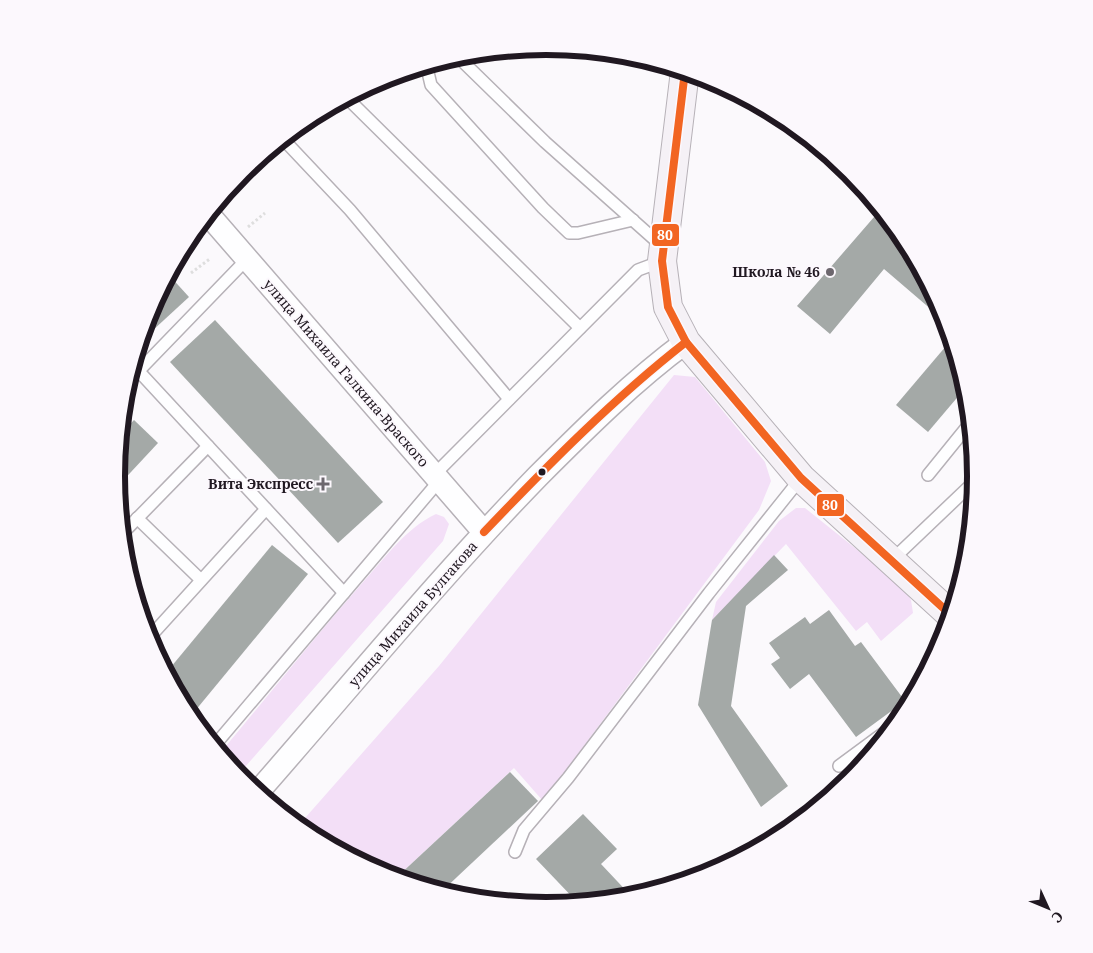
<svg xmlns="http://www.w3.org/2000/svg" width="1093" height="953" font-family="'Noto Serif',serif">
<style>
.green{fill:#f3dff7}
.building{fill:#a4a9a7}
.lines{fill:none;stroke-linecap:round;stroke-linejoin:round}
.lane-casing{stroke:#b6b1b7;stroke-width:14}
.street-casing{stroke:#b6b1b7;stroke-width:25}
.secondary-casing{stroke:#b6b1b7;stroke-width:30}
.path{stroke:#dedede;stroke-width:3;stroke-dasharray:2.5 2.5;stroke-linecap:butt}
.lane{stroke:#fefeff;stroke-width:11}
.street{stroke:#fefeff;stroke-width:22}
.secondary{stroke:#f5f1f6;stroke-width:28}
.bus-1-casing{stroke:#fcf8fd;stroke-width:11}
.bus-1{stroke:#f26522;stroke-width:8}
.poi-dot{fill:#6d676e;stroke:#fcf8fd;stroke-width:2}
.bus-dot{fill:#201821;stroke:#fcf8fd;stroke-width:2}
.labels{text-anchor:middle;stroke-width:4;stroke-linejoin:round;paint-order:stroke}
.poi-label{font-size:14px;font-weight:bold;fill:#201821;stroke:#fcf8fd;text-anchor:end}
.street-label{font-size:14px;fill:#201821;stroke:#fcf8fd}
.rim{fill:none;stroke:#201821;stroke-width:6}
.line-badge{stroke:#fcf8fd;stroke-width:2}
.badge-label{font-size:14px;text-anchor:middle;font-weight:bold;fill:#fff}
</style>
<rect width="100%" height="100%" fill="#fbf9fc"/>
<!-- green -->
<g class="green">
<polygon points="674,375 695,377 765,462 771,481 759,510 543,801 514,768 396,878 382,874 307,834 298,826 439,666"/>
<polygon points="796,508 805,508 905,588 911,600 913,613 881,641 867,622 856,631 786,544 712,620 716,602 779,521"/>
<path d="M436,514L444,517L449,524L443,541L238,775L220,753C268,696 315,637 364,581C386,557 406,528 436,514Z"/>
</g>
<!-- building -->
<g class="building">
<polygon points="881,209 904,238 944,312 947,323 884,269 830,334 797,306"/>
<polygon points="169,275 189,297 139,343 149,312"/>
<polygon points="215,320 383,502 338,543 170,362"/>
<polygon points="952,339 967,386 928,432 896,405"/>
<polygon points="134,420 158,443 117,487 116,476 120,435"/>
<polygon points="272,545 308,574 190,717 166,673"/>
<polygon points="774,555 788,570 746,606 731,706 788,786 761,807 698,705 712,620"/>
<polygon points="829,610 855,646 861,642 905,701 856,737 809,674 790,689 771,664 780,658 769,643 805,617 810,624"/>
<polygon points="510,772 538,801 441,892 396,878"/>
<polygon points="583,814 617,849 601,864 633,898 579,904 536,859"/>
</g>
<g class="lines">
<!-- lane casing -->
<g class="lane-casing">
<g id="lane">
<polyline points="457,56 545,142 663,247"/>
<polyline points="429,65 427,68 431,85 543,208 569,233 578,233 633,220"/>
<polyline points="347,98 580,328"/>
<polyline points="283,139 350,210 509,399"/>
<polyline points="133,365 344,593"/>
<polyline points="128,382 247,259"/>
<polyline points="434,475 638,270 662,261"/>
<polyline points="928,475 971,422"/>
<polyline points="137,518 201,580"/>
<polyline points="122,534 208,446"/>
<polyline points="892,560 977,479"/>
<polyline points="148,639 266,509"/>
<polyline points="214,746 439,481"/>
<polyline points="839,766 900,721"/>
<polyline points="515,852 524,830 568,778 709,593 801,478"/>
</g>
</g>
<!-- street casing -->
<g class="street-casing">
<g id="street">
<polyline points="208,214 484,532"/>
<path d="M257,793C350,687 440,577 538,476C585,429 633,381 686,342"/>
</g>
</g>
<!-- secondary casing -->
<g class="secondary-casing">
<polyline id="secondary" points="685,71 662,261 668,307 686,342 801,478 952,616"/>
</g>
<!-- path -->
<g class="path">
<polyline points="248,227 265,213"/>
<polyline points="191,273 211,258"/>
</g>
<!-- lane -->
<use href="#lane" class="lane"/>
<!-- street -->
<use href="#street" class="street"/>
<!-- secondary -->
<use href="#secondary" class="secondary"/>
<!-- bus-1 casing -->
<g class="bus-1-casing">
<g id="bus-1">
<polyline points="685,71 662,261 668,307 686,342 801,478 952,616"/>
<path d="M484,532C548,465 613,399 686,342"/>
</g>
</g>
<!-- bus-1 -->
<use href="#bus-1" class="bus-1"/>
</g>
<!-- markers -->
<g class="poi-dot">
<circle cx="830" cy="272" r="5"/>
<path d="M320.5 476.5h5v5h5v5h-5v5h-5v-5h-5v-5h5z"/>
</g>
<circle class="bus-dot" cx="542" cy="472" r="4.5"/>
<g class="labels">
<!-- poi labels -->
<g class="poi-label">
<text x="820" y="277">Школа № 46</text>
<text x="313" y="489">Вита Экспресс</text>
</g>
<!-- street labels -->
<g class="street-label">
<text transform="translate(346 373) rotate(49)" y="5">улица Михаила Галкина-Враского</text>
<text transform="translate(413 614) rotate(-49)" y="5">улица Михаила Булгакова</text>
</g>
</g>
<!-- crop -->
<path d="M0 0H1093V953H0ZM125 476a421 421 0 1 1 842 0a421 421 0 1 1-842 0Z" fill="#fcf8fd" fill-rule="evenodd"/>
<path class="rim" d="M125 476a421 421 0 1 1 842 0a421 421 0 1 1-842 0Z"/>
<g class="line-badge">
<rect x="651" y="223" width="29" height="24" rx="5" fill="#f26522"/>
<rect x="816" y="493" width="29" height="24" rx="5" fill="#f26522"/>
</g>
<g class="badge-label">
<text x="665" y="240">80</text>
<text x="830" y="510">80</text>
</g>
<!-- north arrow -->
<g transform="translate(1048 908) rotate(134)" stroke="#fcf8fd" stroke-width="4" paint-order="stroke">
<path d="M0-4L9 19L0 12L-9 19Z" fill="#201821"/>
<text y="-8" font-size="14" font-weight="bold" text-anchor="middle" fill="#201821">С</text>
</g>
</svg>
